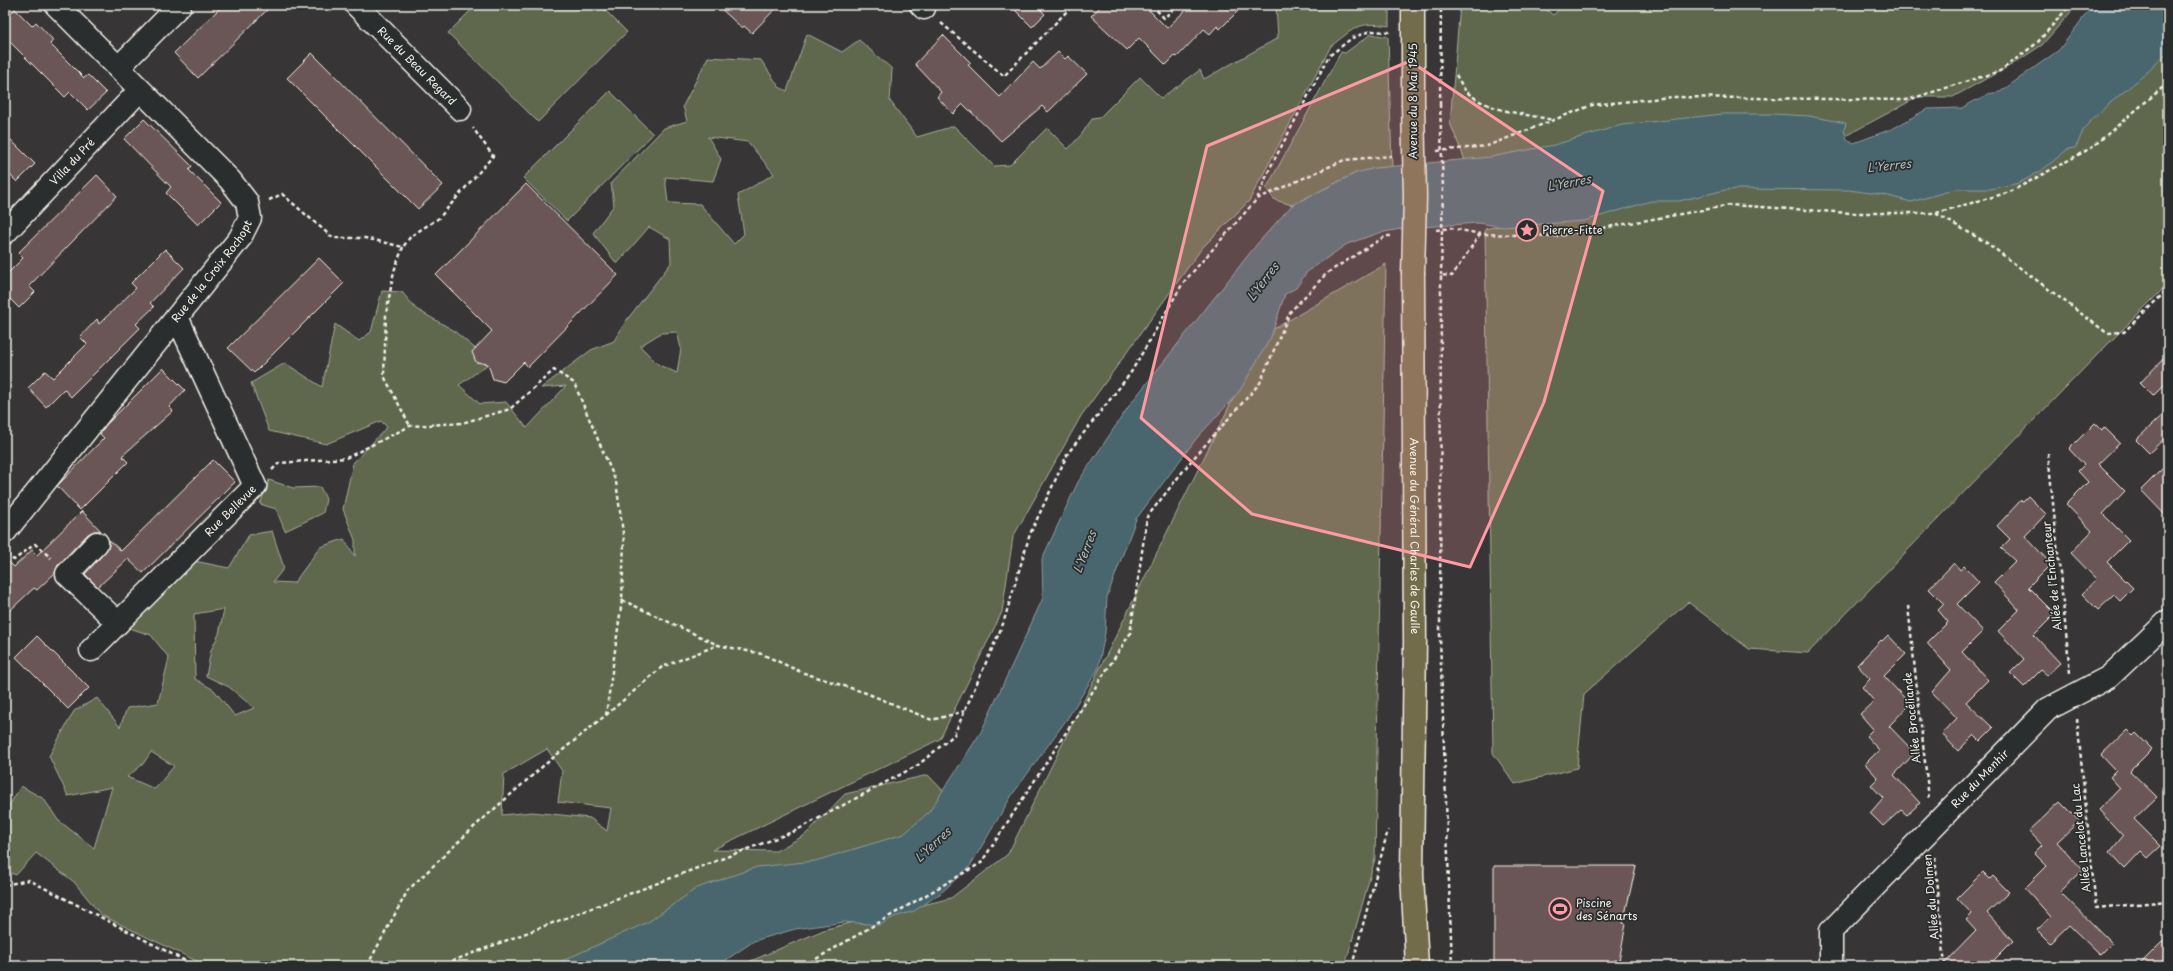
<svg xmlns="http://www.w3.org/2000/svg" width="2173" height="971" font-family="'Playpen Sans',sans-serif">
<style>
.green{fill:#5f674e;stroke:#aaac9b;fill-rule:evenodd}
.water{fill:#48656d;stroke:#8d9d9e}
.building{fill:#6a5756;stroke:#f4f1e8}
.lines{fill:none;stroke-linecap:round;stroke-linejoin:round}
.minor-casing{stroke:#f4f1e8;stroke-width:25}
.major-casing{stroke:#f4f1e8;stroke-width:25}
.path{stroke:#f4f1e8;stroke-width:2.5;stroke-dasharray:4 3;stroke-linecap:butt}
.minor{stroke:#2a2d2e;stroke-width:22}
.major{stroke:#736c4b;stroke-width:22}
.major-bridge-casing{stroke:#f4f1e8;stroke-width:25;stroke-linecap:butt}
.path-bridge{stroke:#f4f1e8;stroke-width:2.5;stroke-dasharray:4 3;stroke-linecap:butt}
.major-bridge{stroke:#736c4b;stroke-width:22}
.marked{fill:#ff9aa2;fill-opacity:0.2;stroke:#ff9aa2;stroke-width:3;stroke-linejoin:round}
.labels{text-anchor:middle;stroke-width:3.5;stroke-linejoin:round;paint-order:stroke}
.street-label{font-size:11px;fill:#f4f1e8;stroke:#2a2d2e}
.poi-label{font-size:11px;fill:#f4f1e8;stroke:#2a2d2e;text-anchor:start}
.water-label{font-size:12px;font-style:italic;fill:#afb9b7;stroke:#2a2d2e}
</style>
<rect width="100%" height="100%" fill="#373536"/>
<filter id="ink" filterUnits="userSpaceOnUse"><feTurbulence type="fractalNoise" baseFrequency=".025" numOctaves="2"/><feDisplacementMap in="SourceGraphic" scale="8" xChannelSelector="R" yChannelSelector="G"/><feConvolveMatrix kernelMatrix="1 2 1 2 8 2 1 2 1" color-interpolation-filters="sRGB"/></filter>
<g filter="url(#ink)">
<!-- green -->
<g class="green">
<polygon points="476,5 600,5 627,32 538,122 448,33"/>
<path d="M1276,5H1389V26C1358,21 1355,28 1331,46L1249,201L1202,248L1081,416L1013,537L1002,612L940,739L712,850L776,851L805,835L845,794L928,775L952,800L911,839L685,924L603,942L567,966H207L101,915L74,882L36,853L16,875L5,871V812L21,786L44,799L58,820L94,848L112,787L68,796L49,756L74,711L97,698L120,727L127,708L158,703L169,658L151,635L123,626L169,556L229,568L249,535L272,531L284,568L273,582L294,583L320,547L344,539L355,556V540L343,509L353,463L387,427L381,421L326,444L269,431L251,383L285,363L322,387L335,324L359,341L371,332L382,291L402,292L416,309L453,330L491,362L459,385L480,404L506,402L527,428L566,386L541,388L591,350L614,341L626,321L671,263L670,239L649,227L617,264L593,233L614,205L611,183L664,128L687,121L683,106L708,57L761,60L779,87L787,91L807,34L842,52L859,40L892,69L890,101L917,137L954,126L994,166L1010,165L1047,128L1068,149L1081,135L1092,119L1099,118L1140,77L1161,98L1200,70L1204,79L1278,38ZM708,137L748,142L774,174L738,195L744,234L734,244L700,204L668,203L665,177L713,181L721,159ZM677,332L681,348L677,373L659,365L640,346L661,333ZM224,609L219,634L211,650L206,676L229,687L254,708L235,716L214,690L195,679L194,614ZM547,749L562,771L558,802L611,808L607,831L590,818L532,812L502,815L504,774ZM151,752L174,766L155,789L127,777L143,764Z"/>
<polygon points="1460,5 1541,5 1553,15 1564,5 2077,5 2042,45 2013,64 1953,97 1918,97 1834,142 1469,170 1450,123"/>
<polygon points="2168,33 2168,284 2097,355 1808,653 1749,649 1688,602 1584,694 1577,768 1515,784 1493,753 1485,229 1588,207 1764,178 1929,181"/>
<polygon points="1371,34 1388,37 1392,167 1356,173 1292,205 1275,200 1266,189 1341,52 1345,53"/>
<polygon points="610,91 653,134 567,221 523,178"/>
<polygon points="1386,264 1375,859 1345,966 739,966 826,929 951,898 1008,854 1265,334"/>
<polygon points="269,480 293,488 320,487 326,499 323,513 285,531 276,509 260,504"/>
</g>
<!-- water -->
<path class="water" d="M2097,5H2168V51C2144,80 2111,98 2086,126C2081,132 2080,141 2075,148L2068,149L2041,171L2019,183L1990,189H1956L1911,202L1885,195L1849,190L1740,189L1725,190L1679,201H1651L1584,221L1503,227L1479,223L1406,228L1379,233L1347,244L1307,272L1296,288L1285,294L1271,337L1239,392L1196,439L1136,519L1107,597L1105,633L1098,669L1067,719L1012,795L970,866L941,893L914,911L894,917L880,925L845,922L795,929L754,941L717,966H551L648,922L697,888L757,867L815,861L904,834L929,812L981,732L1043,598L1042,559L1078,482L1131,403L1257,244L1292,205L1356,173L1375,168L1491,157L1554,145L1622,125L1723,114H1772L1809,116L1846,123L1844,130L1847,139L1854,143L1894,128L1927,109L1962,108L1973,101L1980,100L1987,94L2000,92L2059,50L2090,9Z"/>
<!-- building -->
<g class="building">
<polygon points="223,5 272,5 198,78 174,53"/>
<polygon points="717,5 779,5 752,33 744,26 742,28"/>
<polygon points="1010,5 1036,5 1045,14 1032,27"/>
<polygon points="1102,5 1144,5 1167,28 1191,5 1244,5 1220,29 1217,26 1210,34 1204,29 1177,57 1175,56 1166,65 1139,38 1127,50 1091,16"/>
<polygon points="15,9 32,26 36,22 53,40 50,44 84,78 88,75 106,93 88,110 70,92 65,97 5,37 5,19"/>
<polygon points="943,35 971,63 968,65 1000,97 1033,62 1040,69 1058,52 1065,59 1068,56 1087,74 1048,112 1042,106 1001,141 963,104 953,114 937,97 941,92 915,64"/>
<polygon points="312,53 443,185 418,209 287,78"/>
<polygon points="144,119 192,166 189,170 221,202 198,225 166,193 171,187 124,139"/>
<polygon points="5,134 35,164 17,182 5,170"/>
<polygon points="97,175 117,196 29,286 35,292 19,308 5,294 5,276 23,258 18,253"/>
<polygon points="526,184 618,275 528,367 524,362 504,382 493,379 488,364 476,362 472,352 492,331 436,275"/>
<polygon points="165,249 184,268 150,303 154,307 136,324 140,328 71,397 64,389 46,407 28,388 45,371 53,378 87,344 80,337 97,319 99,324 136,288 131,283"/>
<polygon points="319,258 344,283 254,373 228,348"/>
<polygon points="2168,354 2168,381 2153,396 2140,383"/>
<polygon points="163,368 185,390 169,407 173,411 122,456 128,462 80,510 57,486 104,438 100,434 105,426"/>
<polygon points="2168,410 2168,435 2149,453 2136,440"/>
<polygon points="2095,423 2102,430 2104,427 2120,443 2098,464 2125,491 2103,514 2129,540 2107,562 2133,588 2120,601 2114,595 2098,610 2082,594 2096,579 2071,553 2092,531 2066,504 2088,482 2078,471 2084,465 2069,449"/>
<polygon points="213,460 235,482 143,573 128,559 98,587 85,574 106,551 109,546 109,540 121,551"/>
<polygon points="2168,463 2168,518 2141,490"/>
<polygon points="2028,496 2046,514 2025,536 2051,564 2028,587 2055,614 2034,635 2060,663 2047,675 2041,670 2024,687 2010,673 2024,659 1998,631 2019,610 1994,582 2015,561 2001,548 2010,539 1997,526 2021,500 2023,501"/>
<polygon points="82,511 101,531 94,531 88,534 58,565 55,573 37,590 34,588 5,615 5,558 14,567 32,550 37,555"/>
<polygon points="1954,563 1960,570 1964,566 1979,582 1957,604 1983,631 1962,652 1988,680 1966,702 1993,728 1980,741 1974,735 1958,751 1942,734 1957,718 1932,692 1951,670 1927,643 1948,622 1938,610 1944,604 1929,589"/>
<polygon points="1888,635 1906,654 1884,676 1910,704 1889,726 1915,753 1894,775 1920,803 1907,815 1901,810 1883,826 1870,813 1883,798 1871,785 1878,778 1865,764 1879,750 1866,736 1873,729 1860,714 1874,701 1862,687 1870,679 1857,665 1881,640 1882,641"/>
<polygon points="37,636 89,688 68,709 16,657"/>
<polygon points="2127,730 2133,736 2136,733 2152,749 2130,771 2157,797 2134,819 2161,846 2148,858 2141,851 2125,868 2110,852 2123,836 2099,810 2120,788 2110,777 2116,771 2101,755"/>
<polygon points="2060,802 2079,821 2057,842 2083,870 2060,892 2112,943 2100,955 2069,925 2050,943 2037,930 2051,917 2025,888 2047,866 2034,853 2042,845 2029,831"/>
<polygon points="1494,866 1636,866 1623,923 1626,924 1619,961 1615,960 1613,966 1494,966"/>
<polygon points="1983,872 1990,879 1993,876 2009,892 1987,913 2013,941 1988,966 1942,966 1976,931 1966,920 1972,914 1957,898"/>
<polygon points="2168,936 2168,966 2138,966"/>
</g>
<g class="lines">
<!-- minor casing -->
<g class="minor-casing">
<g id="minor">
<path id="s1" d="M356,5L460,109"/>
<polyline points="921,5 924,8"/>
<polyline points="118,68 180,5"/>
<path id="s2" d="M5,233L140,90"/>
<path id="s3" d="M5,532L240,238L250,218L247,202L230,180L56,5"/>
<polyline points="97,543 67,574 118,623"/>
<path id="s4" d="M91,650L255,486L177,317"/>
<path id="s5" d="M1831,966V931L2048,709L2109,677L2168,621"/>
</g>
</g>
<!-- major casing -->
<g class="major-casing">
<g id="major">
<polyline points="1413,104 1413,5"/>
<path id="s6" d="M1413,274L1415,642L1412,875L1417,966"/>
</g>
</g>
<!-- path -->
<g class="path">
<polyline points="1152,5 1164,18 1178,5"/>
<polyline points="941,23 1004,76 1073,5"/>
<path d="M1456,75C1460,81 1463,89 1468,93C1490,112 1526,114 1553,120"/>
<polyline points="1440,104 1441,5"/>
<polyline points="1437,151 1487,146 1592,105 1672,97 1907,100 2000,71 2037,43 2070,5"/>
<polyline points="5,189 10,194"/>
<polyline points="1257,199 1344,160 1392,156"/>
<polyline points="269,200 282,194 333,238 365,238 403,247 411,236 439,218 493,156 473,128"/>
<polyline points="1936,213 2010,192 2091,148 2168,83"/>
<polyline points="1436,230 1451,228 1480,234 1558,236 1731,205 1851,213 1935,213 1987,243 2107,333 2124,332 2168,289"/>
<polyline points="403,247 394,271 386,314 384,376 410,426"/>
<polyline points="2048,453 2070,673"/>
<polyline points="272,470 279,463 346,458 410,426 462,423 510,409 554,370 574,383 616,482 624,540 622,600 606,715 543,766 475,826 408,890 367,966"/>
<polyline points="6,555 14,560 35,544 51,558"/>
<polyline points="622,600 718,645"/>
<polyline points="1908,606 1929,799"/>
<polyline points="606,715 662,667 718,645 762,654 801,672 866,693 932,720 965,711"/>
<polyline points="2077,719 2096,908 2168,901"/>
<polyline points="1935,857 1945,966"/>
<polyline points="5,885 29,880 195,966"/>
<polyline points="439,966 795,831 918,765 954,735 1003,624 1030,534 1068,453 1130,374 1183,283 1257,199 1270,168 1329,56 1352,38 1370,31 1390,32"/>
<polyline points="804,966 981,863 1130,634 1147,517 1191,461 1260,383 1290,312 1327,273 1386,236 1391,236"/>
<polyline points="1352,966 1388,830"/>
<polyline points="1452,966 1440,638 1441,275 1452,276 1480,234"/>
</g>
<!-- minor -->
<use href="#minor" class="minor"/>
<!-- major -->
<use href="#major" class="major"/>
<!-- major-bridge casing -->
<g class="major-bridge-casing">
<polyline id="major-bridge" points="1413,104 1415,197 1413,274"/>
</g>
<!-- path-bridge -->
<polyline class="path-bridge" points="1440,104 1443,188 1441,275"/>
<!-- major-bridge -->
<use href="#major-bridge" class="major-bridge"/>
</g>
</g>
<!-- marked area -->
<path class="marked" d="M1410,61L1603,191L1544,402L1470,567L1252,514L1141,418L1207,146Z"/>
<!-- icons -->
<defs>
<g id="sight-ring" transform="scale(1.15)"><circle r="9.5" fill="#2a2d2e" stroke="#ff9aa2" stroke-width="1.5"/><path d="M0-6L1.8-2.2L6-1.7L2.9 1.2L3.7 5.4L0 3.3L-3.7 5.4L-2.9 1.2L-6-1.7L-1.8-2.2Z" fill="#ff9aa2"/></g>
<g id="stadium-ring" transform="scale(1.15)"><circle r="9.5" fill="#2a2d2e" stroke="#ff9aa2" stroke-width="1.5"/><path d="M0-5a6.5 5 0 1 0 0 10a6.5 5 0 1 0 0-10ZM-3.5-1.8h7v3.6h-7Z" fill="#ff9aa2"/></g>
</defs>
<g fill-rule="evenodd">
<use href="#sight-ring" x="1527" y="230"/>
<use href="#stadium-ring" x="1560" y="909"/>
</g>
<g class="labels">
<!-- street labels -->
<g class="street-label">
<text dy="4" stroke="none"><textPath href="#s1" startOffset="86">Rue du Beau Regard</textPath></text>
<text transform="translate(1413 101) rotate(-90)" y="4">Avenue du 8 Mai 1945</text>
<text dy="4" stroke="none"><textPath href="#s2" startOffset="98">Villa du Pré</textPath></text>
<text dy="4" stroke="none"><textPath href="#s3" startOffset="333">Rue de la Croix Rochopt</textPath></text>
<text dy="4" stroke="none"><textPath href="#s4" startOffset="197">Rue Bellevue</textPath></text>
<text dy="4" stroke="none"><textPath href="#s6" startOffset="262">Avenue du Général Charles de Gaulle</textPath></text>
<text transform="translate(2052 576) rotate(-96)" y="4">Allée de l'Enchanteur</text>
<text transform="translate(1912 718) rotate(-96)" y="4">Allée Brocéliande</text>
<text dy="4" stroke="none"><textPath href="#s5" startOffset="248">Rue du Menhir</textPath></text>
<text transform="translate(2081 838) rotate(-96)" y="4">Allée Lancelot du Lac</text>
<text transform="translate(1931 897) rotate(-95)" y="4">Allée du Dolmen</text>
</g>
<!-- poi labels -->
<g class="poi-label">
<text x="1542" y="234">Pierre-Fitte</text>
<text x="1576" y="907">Piscine<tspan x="1576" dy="13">des Sénarts</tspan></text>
</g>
<!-- water labels -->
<g class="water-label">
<text transform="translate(1889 166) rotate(-6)" y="4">L'Yerres</text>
<text transform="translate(1569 183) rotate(-10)" y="4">L'Yerres</text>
<text transform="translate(1263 282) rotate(-53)" y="4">L'Yerres</text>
<text transform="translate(1085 552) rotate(-69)" y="4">L'Yerres</text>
<text transform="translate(933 845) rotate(-43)" y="4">L'Yerres</text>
</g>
</g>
<!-- margin -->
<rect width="2173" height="971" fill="none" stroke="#2a2d2e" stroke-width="20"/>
<rect x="10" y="10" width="2153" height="951" fill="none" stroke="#f4f1e8" stroke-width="1.5" filter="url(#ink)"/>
</svg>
